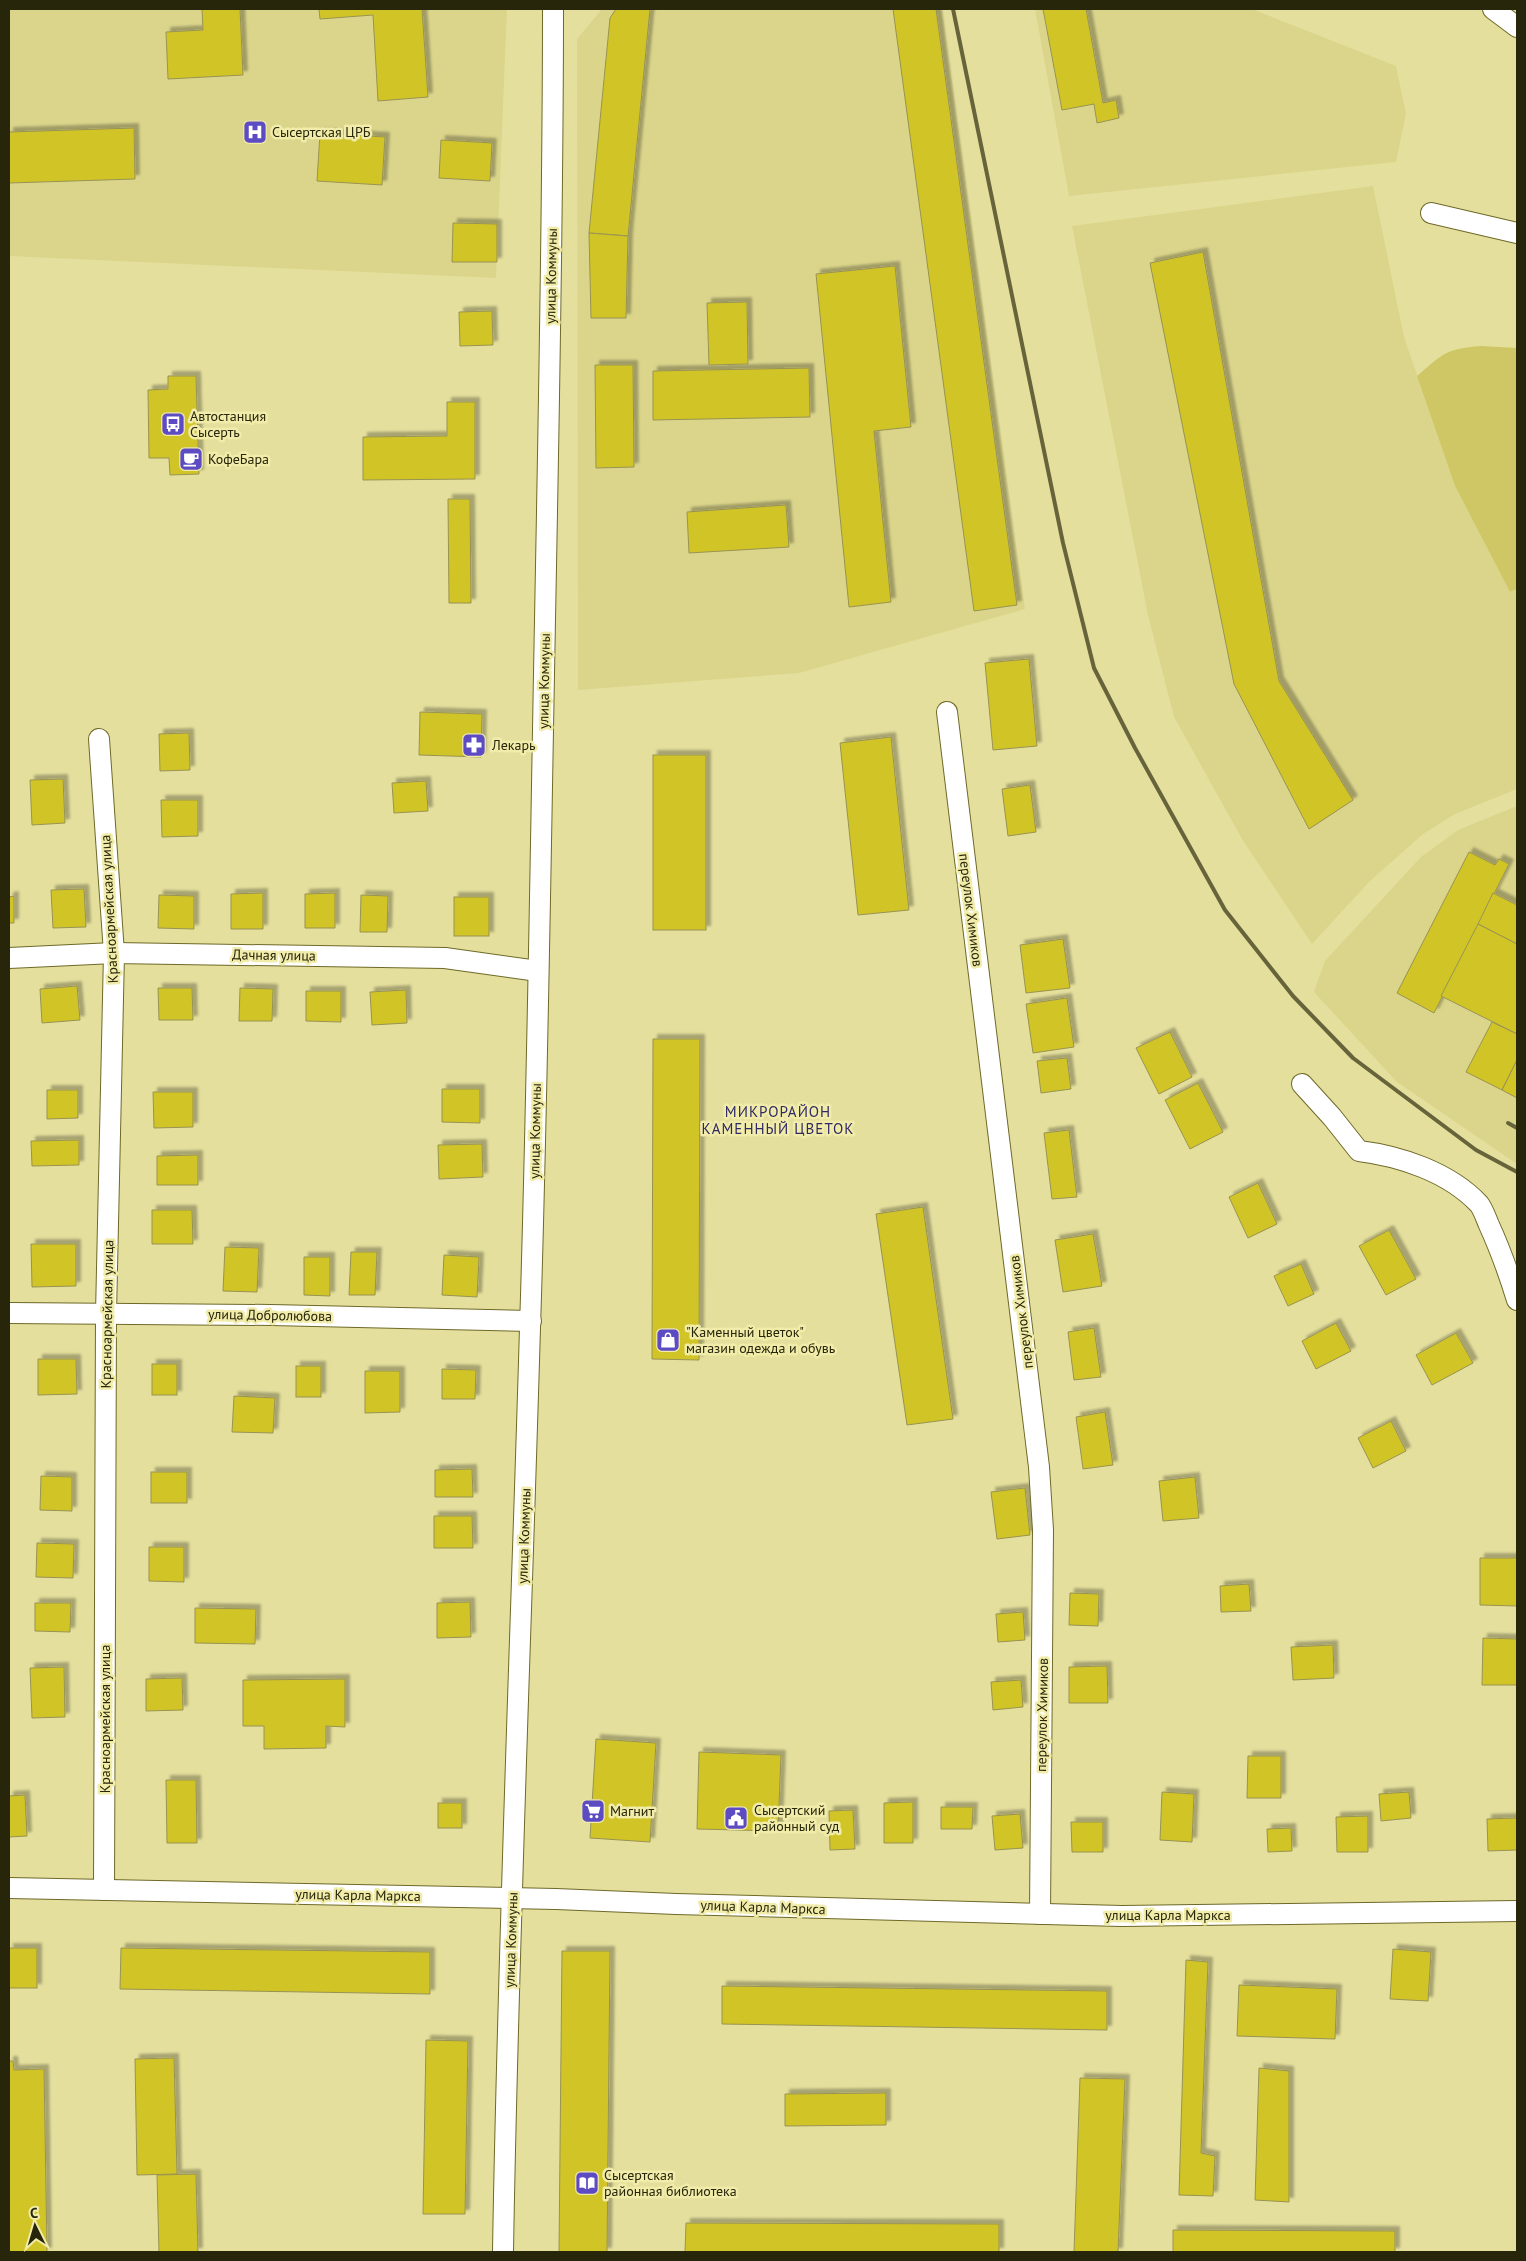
<svg xmlns="http://www.w3.org/2000/svg" width="1526" height="2261" font-family="'PT Sans',sans-serif">
<style>
.built{fill:#dbd58b}
.green{fill:#cfc766}
.building{fill:#d1c427;stroke:#989353;filter:url(#shadow)}
.lines{fill:none;stroke-linecap:round;stroke-linejoin:round}
.minor-casing{stroke:#6f6929;stroke-width:22}
.minor{stroke:#fff;stroke-width:20}
.rail{stroke:#67643c;stroke-width:4}
.labels{text-anchor:middle;stroke-width:5;stroke-linejoin:round;paint-order:stroke}
.poi-label{font-size:14px;fill:#27250a;stroke:#f1eca9;text-anchor:start}
.street-label{font-size:14px;fill:#27250a;stroke:#f1eca9}
.neighbourhood-label{font-size:15px;letter-spacing:1px;fill:#2f2964;stroke:#f1eca9}
</style>
<defs>
<filter id="shadow"><feDropShadow dx="4.5" dy="-4.5" stdDeviation="1" flood-color="#0004"/></filter>
</defs>
<rect width="100%" height="100%" fill="#e4df9c"/>
<!-- built -->
<g class="built">
<polygon points="9,9 507,9 496,278 9,256"/>
<polygon points="602,9 942,9 1025,609 799,673 578,690 577,39"/>
<polygon points="1035,9 1252,9 1396,66 1406,114 1396,162 1069,196"/>
<polygon points="1373,186 1404,337 1455,486 1510,592 1517,589 1517,789 1455,814 1423,834 1369,882 1312,944 1242,839 1174,717 1148,615 1072,226"/>
<polygon points="1517,806 1517,1164 1397,1082 1314,992 1325,961 1421,857 1458,830"/>
</g>
<!-- green -->
<path class="green" d="M1481,346L1517,348V589L1510,592L1455,486L1417,376C1444,353 1445,349 1481,346Z"/>
<!-- building -->
<g class="building">
<polygon points="202,9 240,9 243,75 168,79 166,32 203,30"/>
<polygon points="319,9 422,9 428,97 378,101 373,15 320,19"/>
<polygon points="616,9 650,9 628,236 589,233 610,18"/>
<polygon points="893,9 936,9 1017,605 974,611"/>
<polygon points="1043,9 1086,9 1103,103 1116,100 1119,118 1097,123 1094,104 1062,110"/>
<polygon points="134,128 135,179 9,183 9,132"/>
<polygon points="320,133 385,137 382,185 317,181"/>
<polygon points="441,140 492,143 490,181 439,178"/>
<polygon points="453,223 497,224 497,262 452,262"/>
<polygon points="589,233 628,236 626,318 591,318"/>
<polygon points="1203,252 1279,681 1353,800 1309,829 1234,684 1150,263"/>
<polygon points="895,266 911,427 874,431 891,602 849,607 816,274"/>
<polygon points="747,302 748,364 709,365 707,303"/>
<polygon points="492,311 493,345 460,346 459,312"/>
<polygon points="595,365 633,365 634,467 596,468"/>
<polygon points="809,368 810,417 653,420 653,371"/>
<polygon points="168,376 196,376 199,474 170,475 169,458 149,458 148,390 168,389"/>
<polygon points="447,402 475,402 475,479 363,480 363,437 447,436"/>
<polygon points="448,499 470,499 471,603 449,603"/>
<polygon points="786,505 789,547 689,553 687,512"/>
<polygon points="1029,659 1037,746 993,750 985,663"/>
<polygon points="420,712 482,714 481,757 419,755"/>
<polygon points="189,733 190,770 160,771 159,734"/>
<polygon points="891,737 909,910 858,915 840,743"/>
<rect x="653" y="755" width="53" height="175"/>
<polygon points="63,779 65,823 32,825 30,780"/>
<polygon points="426,781 428,811 394,813 392,783"/>
<polygon points="1030,785 1036,832 1008,836 1002,789"/>
<polygon points="161,800 198,800 198,836 162,837"/>
<polygon points="1469,852 1495,865 1499,859 1509,864 1434,1013 1397,993"/>
<polygon points="84,889 86,927 53,928 51,890"/>
<polygon points="263,893 263,929 231,929 231,894"/>
<polygon points="335,893 335,928 305,928 305,894"/>
<polygon points="1493,893 1517,905 1517,944 1478,924"/>
<polygon points="159,895 194,896 194,929 158,928"/>
<polygon points="361,895 388,896 387,932 360,932"/>
<polygon points="14,896 14,923 9,923 9,897"/>
<rect x="454" y="897" width="35" height="39"/>
<polygon points="1478,924 1517,944 1517,1034 1441,996"/>
<polygon points="1063,939 1070,988 1026,993 1020,945"/>
<polygon points="77,986 80,1020 42,1023 40,989"/>
<polygon points="158,988 192,988 193,1020 159,1020"/>
<polygon points="240,988 273,989 272,1021 239,1021"/>
<polygon points="406,990 407,1023 372,1025 370,992"/>
<polygon points="306,991 341,991 341,1022 306,1021"/>
<polygon points="1067,998 1074,1047 1033,1053 1026,1004"/>
<polygon points="1492,1022 1517,1034 1517,1060 1502,1090 1466,1072"/>
<polygon points="1170,1032 1192,1077 1159,1094 1136,1048"/>
<polygon points="653,1039 700,1039 699,1360 652,1359"/>
<polygon points="1067,1058 1071,1089 1041,1093 1037,1061"/>
<polygon points="1517,1060 1517,1098 1502,1090"/>
<polygon points="1198,1083 1223,1132 1190,1149 1165,1100"/>
<polygon points="442,1089 480,1089 480,1123 442,1122"/>
<polygon points="47,1090 78,1090 78,1118 47,1119"/>
<polygon points="153,1092 193,1092 193,1127 154,1128"/>
<polygon points="1069,1130 1077,1197 1052,1199 1044,1133"/>
<polygon points="79,1140 79,1165 32,1166 31,1141"/>
<polygon points="482,1144 483,1177 439,1179 438,1145"/>
<polygon points="198,1155 198,1185 157,1185 157,1156"/>
<polygon points="1258,1183 1277,1224 1248,1238 1229,1197"/>
<polygon points="923,1207 953,1419 907,1425 876,1214"/>
<polygon points="152,1210 192,1210 193,1244 152,1244"/>
<polygon points="1389,1230 1416,1279 1386,1295 1359,1246"/>
<polygon points="1093,1234 1102,1286 1063,1292 1055,1240"/>
<polygon points="31,1244 76,1244 76,1286 32,1287"/>
<polygon points="225,1247 259,1248 257,1292 223,1291"/>
<polygon points="351,1252 377,1252 375,1295 349,1295"/>
<polygon points="444,1255 479,1257 477,1297 442,1295"/>
<polygon points="304,1257 330,1257 330,1296 304,1295"/>
<polygon points="1301,1264 1314,1294 1288,1306 1274,1276"/>
<polygon points="1336,1323 1351,1351 1316,1369 1302,1341"/>
<polygon points="1094,1328 1101,1377 1074,1380 1068,1332"/>
<polygon points="1456,1333 1473,1363 1432,1385 1416,1355"/>
<polygon points="38,1359 76,1359 77,1394 38,1395"/>
<rect x="152" y="1364" width="25" height="31"/>
<rect x="296" y="1366" width="25" height="31"/>
<polygon points="442,1369 476,1370 475,1399 442,1399"/>
<polygon points="365,1371 400,1371 400,1412 365,1413"/>
<polygon points="234,1396 275,1398 273,1433 232,1432"/>
<polygon points="1105,1412 1113,1465 1083,1469 1076,1417"/>
<polygon points="1391,1421 1406,1451 1373,1468 1358,1438"/>
<polygon points="472,1469 473,1497 435,1497 435,1470"/>
<rect x="151" y="1472" width="36" height="31"/>
<polygon points="41,1476 72,1477 72,1511 40,1510"/>
<polygon points="1195,1477 1199,1518 1163,1521 1159,1481"/>
<polygon points="1025,1488 1030,1535 997,1539 991,1492"/>
<polygon points="434,1516 472,1516 473,1548 434,1548"/>
<polygon points="37,1543 74,1544 73,1578 36,1577"/>
<polygon points="149,1547 184,1547 184,1582 149,1581"/>
<polygon points="1480,1558 1517,1558 1517,1606 1480,1605"/>
<polygon points="1249,1584 1251,1611 1221,1612 1220,1586"/>
<polygon points="1070,1593 1099,1594 1098,1626 1069,1625"/>
<polygon points="470,1602 471,1637 437,1638 437,1603"/>
<polygon points="35,1603 71,1603 70,1632 35,1631"/>
<polygon points="195,1608 256,1609 255,1644 195,1643"/>
<polygon points="1023,1612 1025,1640 998,1642 996,1614"/>
<polygon points="1483,1638 1517,1639 1517,1685 1482,1685"/>
<polygon points="1333,1645 1334,1678 1293,1680 1291,1647"/>
<polygon points="1107,1666 1108,1703 1069,1703 1069,1667"/>
<polygon points="64,1667 65,1717 32,1718 30,1668"/>
<polygon points="182,1678 183,1710 146,1711 146,1679"/>
<polygon points="345,1679 345,1727 326,1726 326,1748 264,1749 264,1726 243,1726 243,1680"/>
<polygon points="1021,1680 1023,1707 993,1710 991,1682"/>
<polygon points="596,1739 656,1743 650,1842 590,1838"/>
<polygon points="699,1752 781,1755 778,1831 697,1829"/>
<polygon points="1248,1756 1281,1756 1281,1798 1247,1798"/>
<polygon points="166,1780 196,1780 197,1843 167,1843"/>
<polygon points="1162,1792 1194,1794 1192,1842 1160,1840"/>
<polygon points="1409,1792 1411,1818 1381,1821 1379,1794"/>
<polygon points="25,1795 27,1836 9,1837 9,1796"/>
<polygon points="913,1802 913,1843 884,1843 884,1803"/>
<rect x="438" y="1803" width="24" height="25"/>
<polygon points="941,1807 973,1807 972,1829 941,1829"/>
<polygon points="853,1810 855,1849 830,1850 829,1811"/>
<polygon points="1020,1814 1023,1848 995,1850 992,1816"/>
<polygon points="1368,1816 1368,1852 1337,1852 1336,1817"/>
<polygon points="1517,1818 1517,1850 1488,1851 1487,1819"/>
<polygon points="1071,1822 1103,1822 1103,1852 1072,1852"/>
<polygon points="1291,1828 1292,1851 1268,1852 1267,1829"/>
<rect x="9" y="1948" width="28" height="40"/>
<polygon points="121,1948 430,1952 430,1994 120,1989"/>
<polygon points="1393,1949 1431,1952 1428,2001 1390,1999"/>
<polygon points="562,1951 610,1951 607,2252 559,2252"/>
<polygon points="1186,1960 1208,1962 1201,2153 1215,2156 1213,2196 1179,2195"/>
<polygon points="1239,1985 1337,1989 1335,2039 1237,2036"/>
<polygon points="722,1986 1107,1991 1107,2030 722,2024"/>
<polygon points="426,2040 468,2041 465,2214 423,2214"/>
<polygon points="174,2058 177,2174 137,2175 135,2059"/>
<polygon points="9,2061 13,2061 14,2070 44,2069 47,2252 9,2252"/>
<polygon points="1259,2068 1289,2071 1289,2202 1255,2200"/>
<polygon points="1080,2078 1125,2079 1118,2252 1074,2252"/>
<polygon points="886,2093 886,2125 785,2126 785,2094"/>
<polygon points="196,2174 198,2252 159,2252 157,2175"/>
<polygon points="686,2223 999,2224 999,2252 685,2252"/>
<polygon points="1173,2230 1395,2231 1395,2252 1173,2252"/>
</g>
<g class="lines">
<!-- minor casing -->
<g class="minor-casing">
<g id="minor">
<polyline points="1493,9 1517,27"/>
<polyline points="1431,213 1517,233"/>
<polyline points="947,712 1039,1467 1043,1530 1040,1914"/>
<polyline points="99,739 114,953 106,1314 104,1890"/>
<polyline points="9,958 114,953 445,958 538,971"/>
<path d="M1302,1084L1332,1117L1359,1151C1400,1156 1449,1172 1479,1204C1483,1209 1486,1218 1489,1225C1500,1249 1509,1274 1517,1300"/>
<polyline points="9,1313 271,1315 531,1321"/>
<polyline points="9,1888 556,1899 676,1904 1122,1916 1517,1911"/>
<path d="M503,2252C508,1944 521,1636 530,1328C537,1110 540,892 544,674C548,452 553,231 553,9"/>
</g>
</g>
<!-- minor -->
<use href="#minor" class="minor"/>
<!-- rail -->
<g class="rail">
<polyline points="953,9 1063,543 1094,668 1135,748 1225,910 1293,996 1353,1058 1476,1150 1517,1172"/>
<polyline points="1508,1123 1517,1128"/>
</g>
</g>
<!-- icons -->
<defs>
<g id="hospital-square" transform="scale(1.25)"><rect x="-9" y="-9" width="18" height="18" rx="4" fill="#5c4bc3" stroke="#f1eca9"/><path d="M-5-5h3v3.5h4V-5h3V5h-3V1.5h-4V5h-3Z" fill="#fff"/></g>
<g id="bus-square" transform="scale(1.25)"><rect x="-9" y="-9" width="18" height="18" rx="4" fill="#5c4bc3" stroke="#f1eca9"/><path d="M-5-6H5V4H4V6H2V4H-2V6H-4V4H-5ZM-3.5-4V0h7V-4ZM-3.5 1.2v1.5H-2V1.2ZM2 1.2v1.5H3.5V1.2Z" fill="#fff"/></g>
<g id="cafe-square" transform="scale(1.25)"><rect x="-9" y="-9" width="18" height="18" rx="4" fill="#5c4bc3" stroke="#f1eca9"/><path d="M-5.5-4.5H6V0H3Q3 3.5 0 3.5H-2.5Q-5.5 3.5-5.5 0ZM3-3.2v2h1.7v-2ZM-6 4.5H4V6H-6Z" fill="#fff"/></g>
<g id="pharmacy-square" transform="scale(1.25)"><rect x="-9" y="-9" width="18" height="18" rx="4" fill="#5c4bc3" stroke="#f1eca9"/><path d="M-2-6h4v4h4v4h-4v4h-4v-4h-4v-4h4Z" fill="#fff"/></g>
<g id="shop-square" transform="scale(1.25)"><rect x="-9" y="-9" width="18" height="18" rx="4" fill="#5c4bc3" stroke="#f1eca9"/><path d="M-5-2.5h2.3a2.7 3.5 0 0 1 5.4 0H5L5.5 6h-11ZM-1.5-2.5h3a1.5 2.3 0 0 0-3 0Z" fill="#fff"/></g>
<g id="supermarket-square" transform="scale(1.25)"><rect x="-9" y="-9" width="18" height="18" rx="4" fill="#5c4bc3" stroke="#f1eca9"/><path d="M-6-5.5h2.5l.6 2H6L4.5 2H-2.5L-4.4-4H-6ZM-1.5 3.2a1.3 1.3 0 1 0 .1 0ZM3 3.2a1.3 1.3 0 1 0 .1 0Z" fill="#fff"/></g>
<g id="civic-square" transform="scale(1.25)"><rect x="-9" y="-9" width="18" height="18" rx="4" fill="#5c4bc3" stroke="#f1eca9"/><path d="M-.6-6.5H3V-4.5H.6V-3L4-1V1h2V6H-6V1h2V-1L-.6-3ZM-1.2 2.5V6h2.4V2.5Z" fill="#fff"/></g>
<g id="library-square" transform="scale(1.25)"><rect x="-9" y="-9" width="18" height="18" rx="4" fill="#5c4bc3" stroke="#f1eca9"/><path d="M-6-4Q-3-5.5-.7-3.5V5Q-3 3-6 4ZM6-4Q3-5.5 .7-3.5V5Q3 3 6 4Z" fill="#fff"/></g>
</defs>
<g fill-rule="evenodd">
<use href="#hospital-square" x="255" y="132"/>
<use href="#bus-square" x="173" y="424"/>
<use href="#cafe-square" x="191" y="459"/>
<use href="#pharmacy-square" x="474" y="745"/>
<use href="#shop-square" x="668" y="1340"/>
<use href="#supermarket-square" x="593" y="1811"/>
<use href="#civic-square" x="736" y="1818"/>
<use href="#library-square" x="587" y="2183"/>
</g>
<g class="labels">
<!-- poi labels -->
<g class="poi-label">
<text x="272" y="137">Сысертская ЦРБ</text>
<text x="190" y="421">Автостанция<tspan x="190" dy="16">Сысерть</tspan></text>
<text x="208" y="464">КофеБара</text>
<text x="492" y="750">Лекарь</text>
<text x="686" y="1337">"Каменный цветок"<tspan x="686" dy="16">магазин одежда и обувь</tspan></text>
<text x="754" y="1815">Сысертский<tspan x="754" dy="16">районный суд</tspan></text>
<text x="610" y="1816">Магнит</text>
<text x="604" y="2180">Сысертская<tspan x="604" dy="16">районная библиотека</tspan></text>
</g>
<!-- street labels -->
<g class="street-label">
<text transform="translate(551 276) rotate(-89)" y="5">улица Коммуны</text>
<text transform="translate(544 681) rotate(-89)" y="5">улица Коммуны</text>
<text transform="translate(109 909) rotate(-93)" y="5">Красноармейская улица</text>
<text transform="translate(971 910) rotate(83)" y="5">переулок Химиков</text>
<text transform="translate(274 955) rotate(1)" y="5">Дачная улица</text>
<text transform="translate(535 1131) rotate(-89)" y="5">улица Коммуны</text>
<text transform="translate(1021 1312) rotate(-97)" y="5">переулок Химиков</text>
<text transform="translate(107 1314) rotate(-89)" y="5">Красноармейская улица</text>
<text transform="translate(270 1315) rotate(1)" y="5">улица Добролюбова</text>
<text transform="translate(524 1536) rotate(-88)" y="5">улица Коммуны</text>
<text transform="translate(1042 1715) rotate(-89)" y="5">переулок Химиков</text>
<text transform="translate(105 1719) rotate(-90)" y="5">Красноармейская улица</text>
<text transform="translate(358 1895) rotate(1)" y="5">улица Карла Маркса</text>
<text transform="translate(763 1907) rotate(2)" y="5">улица Карла Маркса</text>
<text x="1168" y="1920">улица Карла Маркса</text>
<text transform="translate(511 1940) rotate(-88)" y="5">улица Коммуны</text>
</g>
<!-- neighbourhood labels -->
<g class="neighbourhood-label">
<text x="778" y="1117">МИКРОРАЙОН<tspan x="778" dy="17">КАМЕННЫЙ ЦВЕТОК</tspan></text>
</g>
</g>
<!-- border -->
<rect width="1526" height="2261" fill="none" stroke="#27250a" stroke-width="20"/>
<!-- north arrow -->
<g transform="translate(35 2226) rotate(355)" stroke="#f1eca9" stroke-width="4" paint-order="stroke">
<path d="M0-4L9 19L0 12L-9 19Z" fill="#27250a"/>
<text y="-8" font-size="14" font-weight="bold" text-anchor="middle" fill="#27250a">С</text>
</g>
</svg>
